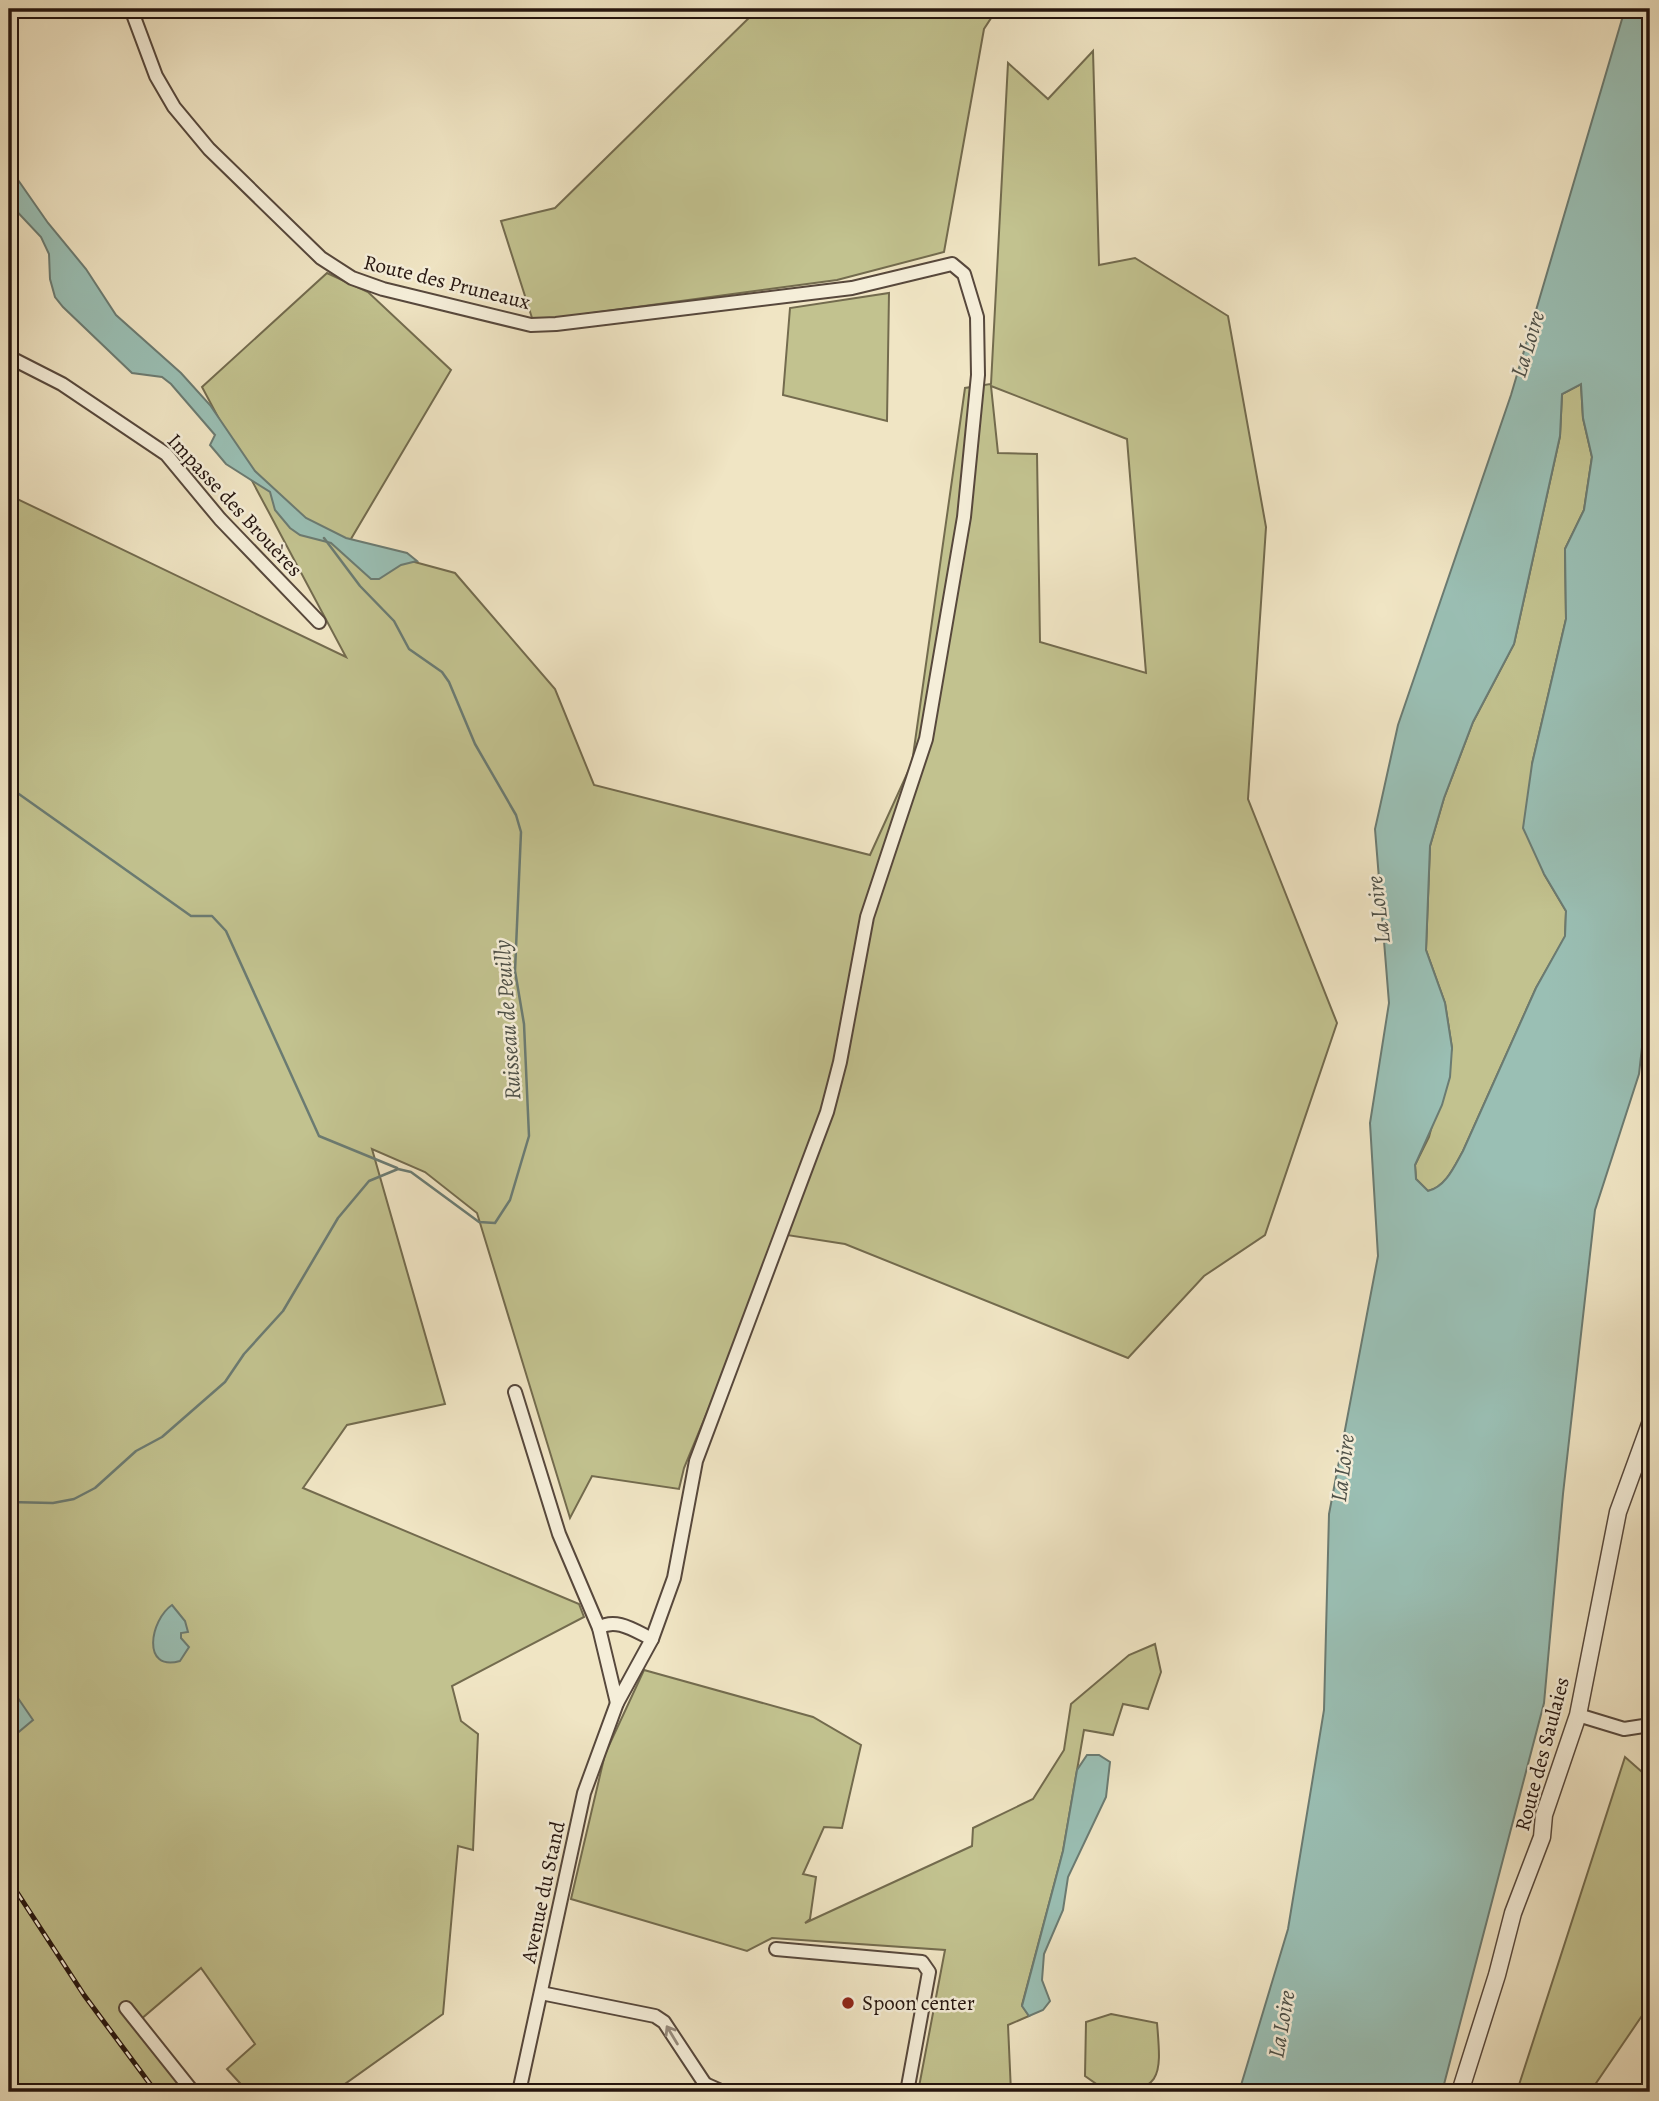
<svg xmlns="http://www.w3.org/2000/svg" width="1659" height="2101" font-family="Alegreya,serif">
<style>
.green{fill:#c2c28f;stroke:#736b4e;stroke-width:2;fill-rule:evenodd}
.water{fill:#9abfb4;stroke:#6b7b72;stroke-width:2;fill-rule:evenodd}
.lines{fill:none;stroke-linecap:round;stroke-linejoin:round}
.stream{stroke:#6b7b72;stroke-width:2.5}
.minor-casing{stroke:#57483c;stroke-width:16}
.tertiary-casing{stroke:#57483c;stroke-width:19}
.minor{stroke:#f5eed9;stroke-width:12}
.tertiary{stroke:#f5eed9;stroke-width:16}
.rail-casing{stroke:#24140e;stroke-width:5}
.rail{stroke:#f5eed9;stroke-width:2.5;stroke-dasharray:8;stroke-linecap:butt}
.oneway{stroke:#978c7e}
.poi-dot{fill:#8f2418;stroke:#f5eed9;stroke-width:2.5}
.labels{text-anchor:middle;stroke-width:5;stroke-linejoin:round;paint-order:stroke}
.street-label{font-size:21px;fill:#24140e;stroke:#f5eed9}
.poi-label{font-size:21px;fill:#24140e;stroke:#f5eed9;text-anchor:start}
.water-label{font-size:23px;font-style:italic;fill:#4d5048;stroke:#f5eed9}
</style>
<rect width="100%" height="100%" fill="#f0e5c4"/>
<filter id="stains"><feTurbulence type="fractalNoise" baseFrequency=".00286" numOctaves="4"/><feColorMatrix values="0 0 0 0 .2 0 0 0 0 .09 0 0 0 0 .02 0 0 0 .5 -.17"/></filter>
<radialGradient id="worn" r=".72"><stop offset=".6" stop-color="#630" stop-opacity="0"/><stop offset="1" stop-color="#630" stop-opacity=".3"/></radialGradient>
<!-- green -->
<g class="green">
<polygon points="758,9 997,9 984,29 944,252 837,280 533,321 501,221 555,208"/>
<path d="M1093,51L1099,265L1135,258L1228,316L1266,527L1248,799L1337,1023L1265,1235L1204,1276L1128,1358L845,1244L781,1234L684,1468L679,1489L592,1476L570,1518L477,1213L425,1172L372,1149L445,1404L347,1425L303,1488L579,1604L584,1617L452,1686L461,1721L478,1734L473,1850L458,1846L443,2014L338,2089L339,2092H248L227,2069L255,2044L201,1968L133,2026L186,2092H9V495L346,657L202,387L327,273L368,292L451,370L348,544L455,573L555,689L594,785L870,855L912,763L965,388L991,384L1008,63L1048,99ZM991,386L1127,439L1146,673L1040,642L1037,454L998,453Z"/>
<polygon points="889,293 887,421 783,395 790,308"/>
<path d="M1581,384L1583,418L1592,457L1584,510L1565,549L1566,619L1532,764L1544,874L1566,911L1565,937L1536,988L1463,1151C1455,1165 1446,1187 1428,1191L1416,1179L1415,1165L1429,1137L1452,1048L1445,1003L1426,950L1430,846L1444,798L1473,722L1514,644L1560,436L1562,394Z"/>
<polygon points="1155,1644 1161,1672 1148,1709 1123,1704 1113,1735 1084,1730 1063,1851 1022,2005 1029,2016 1008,2025 1011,2092 918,2092 945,1950 772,1938 747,1951 571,1899 605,1754 644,1670 813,1717 861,1745 842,1828 824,1827 803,1874 816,1877 810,1919 805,1923 972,1846 973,1828 1033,1799 1064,1750 1071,1704 1129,1655"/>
<polygon points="1625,1757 1650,1779 1650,2004 1590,2092 1524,2092 1518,2088"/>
<path d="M1111,2014L1157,2023C1162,2080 1162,2092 1101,2092L1102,2088L1085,2076L1086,2022Z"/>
</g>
<!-- water -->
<g class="water">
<path d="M1625,9H1650V976L1639,1074L1595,1210L1563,1494L1544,1703L1442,2092H1239L1288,1929L1324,1710L1329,1514L1378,1256L1370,1123L1389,1003L1375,829L1398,725L1511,395ZM1581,384L1583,418L1592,457L1584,510L1565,549L1566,619L1532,764L1523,828L1544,874L1566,911L1565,936L1536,988L1463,1151C1455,1165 1446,1187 1428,1191L1416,1179L1415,1165L1442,1105L1450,1077L1452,1048L1445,1003L1426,950L1430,846L1444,798L1473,722L1514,644L1560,436L1562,394Z"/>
<polygon points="9,167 48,223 86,269 116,315 181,373 210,405 255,471 306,518 346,538 407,553 417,561 401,565 379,579 371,579 331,543 300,535 290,528 275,510 270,492 226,464 210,445 215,435 171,384 162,377 132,373 63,307 55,297 50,279 49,254 41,237 9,203"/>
<path d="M172,1605L185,1621L188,1632L181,1633V1638L189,1647L180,1661C141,1672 150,1620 172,1605Z"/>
<polygon points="9,1685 33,1720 9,1740"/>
<polygon points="1087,1755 1099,1755 1110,1762 1106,1797 1068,1877 1063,1910 1044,1954 1042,1980 1050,2001 1043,2010 1029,2016 1022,2006 1063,1851 1077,1770"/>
</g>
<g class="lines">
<!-- stream -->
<g class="stream">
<polyline points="9,787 191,916 212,916 226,931 319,1136 397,1168"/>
<polyline points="9,1502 53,1503 74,1499 95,1488 136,1451 162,1437 225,1382 244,1354 283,1311 338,1218 369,1181 398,1169 411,1172 479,1222 495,1223 510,1200 529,1136 524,1024 515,971 521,832 516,815 475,744 449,682 442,672 409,649 394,621 360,586 324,538"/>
</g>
<!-- minor casing -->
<g class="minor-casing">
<g id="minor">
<polyline points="131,9 156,76 174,107 209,149 321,258 352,278 383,289 531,325 556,324 852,288 952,264 964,274 977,317 978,375 964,517 926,739 867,917 840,1062 827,1112 696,1461 674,1578 652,1639 617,1703 584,1793 519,2092"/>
<polyline points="9,357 62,384 166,454 220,519 319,622"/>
<polyline points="515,1392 559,1534 599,1628 617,1703"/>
<path d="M599,1628C616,1617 635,1631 652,1639"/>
<polyline points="1578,1715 1624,1729 1650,1725"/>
<polyline points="776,1949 922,1962 929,1972 907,2092"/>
<polyline points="541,1993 655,2016 664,2022 705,2084 703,2092"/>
<polyline points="126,2008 193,2092"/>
<polyline points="705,2084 723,2092"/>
</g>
</g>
<!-- tertiary casing -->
<g class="tertiary-casing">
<polyline id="tertiary" points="1460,2092 1497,1975 1513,1913 1542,1837 1544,1815 1578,1715 1618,1512 1650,1424"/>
</g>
<!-- minor -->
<use href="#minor" class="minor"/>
<!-- tertiary -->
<use href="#tertiary" class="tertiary"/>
<!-- rail casing -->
<g class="rail-casing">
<polyline id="rail" points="9,1880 84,1995 156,2092"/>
</g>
<!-- rail -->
<use href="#rail" class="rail"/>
</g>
<!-- one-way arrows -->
<defs><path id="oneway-shaft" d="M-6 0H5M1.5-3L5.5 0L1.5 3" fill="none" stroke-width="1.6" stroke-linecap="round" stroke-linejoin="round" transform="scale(1.75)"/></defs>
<use class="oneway" href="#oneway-shaft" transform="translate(672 2035) rotate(-121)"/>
<!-- markers -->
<circle class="poi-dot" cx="848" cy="2003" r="7"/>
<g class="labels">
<!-- street labels -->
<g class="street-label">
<text transform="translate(447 282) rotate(14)" y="7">Route des Pruneaux</text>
<text transform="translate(235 505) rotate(47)" y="7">Impasse des Brouères</text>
<text transform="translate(1542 1754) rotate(-75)" y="7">Route des Saulaies</text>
<text transform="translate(543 1892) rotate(-78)" y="7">Avenue du Stand</text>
</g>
<!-- poi labels -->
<g class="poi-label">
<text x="862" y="2010">Spoon center</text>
</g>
<!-- water labels -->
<g class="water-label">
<text transform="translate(1527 344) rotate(-73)" y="8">La Loire</text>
<text transform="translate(1378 910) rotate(-97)" y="8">La Loire</text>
<text transform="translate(507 1020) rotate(-94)" y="8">Ruisseau de Peuilly</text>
<text transform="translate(1342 1468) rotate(-83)" y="8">La Loire</text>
<text transform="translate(1281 2024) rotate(-80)" y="8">La Loire</text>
</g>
</g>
<!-- margin -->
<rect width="1659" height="2101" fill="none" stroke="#f0e5c4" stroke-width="35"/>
<rect x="10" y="10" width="1638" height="2080" fill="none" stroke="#24140e" stroke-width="3.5"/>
<rect x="18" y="18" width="1624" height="2066" fill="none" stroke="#24140e" stroke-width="2"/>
<rect width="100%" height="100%" filter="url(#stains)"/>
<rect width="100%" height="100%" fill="url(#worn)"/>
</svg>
